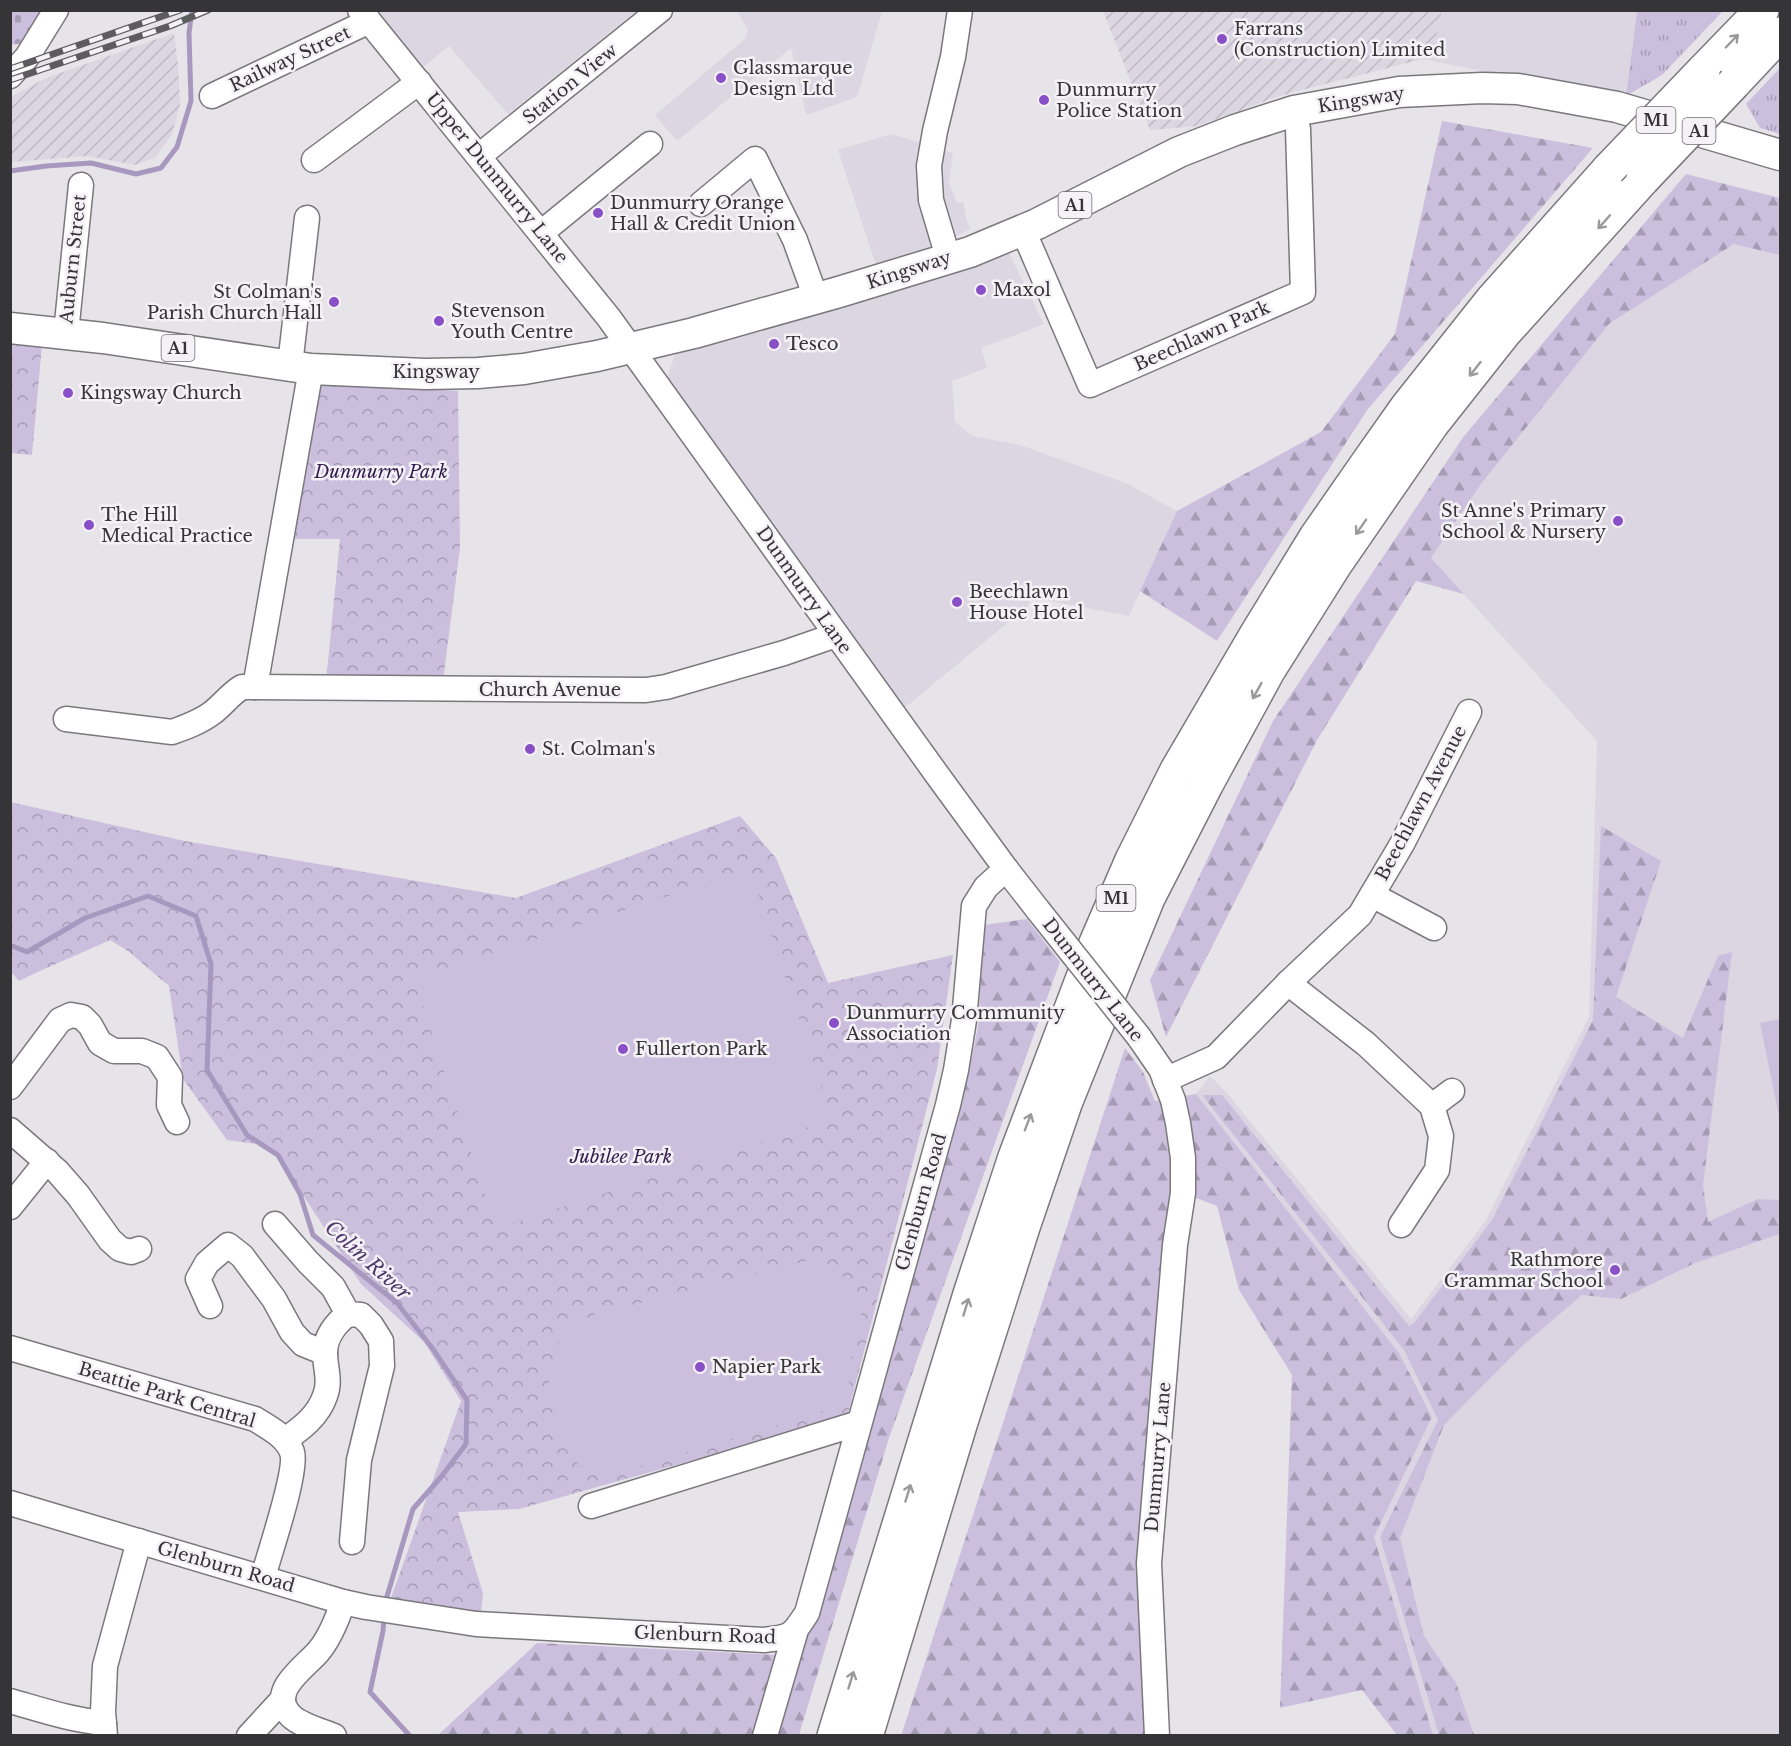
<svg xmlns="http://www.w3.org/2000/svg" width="1791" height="1746" font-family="'Libre Baskerville',serif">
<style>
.built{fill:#dbd6e2}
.industrial{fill:url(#industrial-furrows)}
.grass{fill:url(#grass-tufts)}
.forest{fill:url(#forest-firs)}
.cemetery{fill:url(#cemetery-stones)}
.park{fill:url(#park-crowns)}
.garden{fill:#ccbfde}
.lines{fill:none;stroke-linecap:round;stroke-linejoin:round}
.stream{stroke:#a898bf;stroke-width:5}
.minor-casing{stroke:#7a787d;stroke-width:27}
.major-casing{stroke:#7a787d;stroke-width:33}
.highway-casing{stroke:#7a787d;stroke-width:36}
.minor{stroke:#fff;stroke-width:24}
.major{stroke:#fff;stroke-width:30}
.highway{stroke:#fff;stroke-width:33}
.rail-casing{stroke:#5c5b5e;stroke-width:7}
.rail{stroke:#f4f2f7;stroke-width:4.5;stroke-dasharray:14;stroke-linecap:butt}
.minor-bridge-casing{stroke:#7a787d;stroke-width:27;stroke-linecap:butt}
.highway-bridge-casing{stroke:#7a787d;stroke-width:36;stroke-linecap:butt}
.minor-bridge{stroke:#fff;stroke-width:24}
.highway-bridge{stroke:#fff;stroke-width:33}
.oneway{stroke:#9a9a9a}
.poi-dot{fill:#894fc6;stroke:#f4f2f7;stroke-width:2}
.labels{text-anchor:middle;stroke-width:5;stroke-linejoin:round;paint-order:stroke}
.shield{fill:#f4f2f7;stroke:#6e6d70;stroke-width:1.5}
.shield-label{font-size:16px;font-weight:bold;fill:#353436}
.poi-label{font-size:18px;fill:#353436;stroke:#f4f2f7;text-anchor:start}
.street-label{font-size:18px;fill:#353436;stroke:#f4f2f7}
.park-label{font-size:18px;font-style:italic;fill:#341c4d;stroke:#f4f2f7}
.water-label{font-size:20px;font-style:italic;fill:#50386c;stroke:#f4f2f7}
</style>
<defs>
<pattern id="industrial-furrows" width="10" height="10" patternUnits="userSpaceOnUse" patternTransform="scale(1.5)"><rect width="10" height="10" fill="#dbd6e2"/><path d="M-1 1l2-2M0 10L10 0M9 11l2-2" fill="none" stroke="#bdb8c2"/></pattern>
<pattern id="grass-tufts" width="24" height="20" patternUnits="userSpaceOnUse" patternTransform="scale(1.5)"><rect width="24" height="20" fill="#ccbfde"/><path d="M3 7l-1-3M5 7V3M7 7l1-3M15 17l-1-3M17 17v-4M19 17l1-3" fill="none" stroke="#a69cb5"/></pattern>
<pattern id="forest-firs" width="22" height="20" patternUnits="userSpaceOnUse" patternTransform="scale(1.5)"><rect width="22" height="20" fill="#ccbfde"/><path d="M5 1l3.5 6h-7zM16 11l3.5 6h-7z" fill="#a69cb5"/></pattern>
<pattern id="cemetery-stones" width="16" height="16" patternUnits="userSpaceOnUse" patternTransform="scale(1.5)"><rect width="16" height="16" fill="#ccbfde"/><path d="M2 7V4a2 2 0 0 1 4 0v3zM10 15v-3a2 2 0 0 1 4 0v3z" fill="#a69cb5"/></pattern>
<pattern id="park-crowns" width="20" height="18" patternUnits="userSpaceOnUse" patternTransform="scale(1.5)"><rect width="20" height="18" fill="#ccbfde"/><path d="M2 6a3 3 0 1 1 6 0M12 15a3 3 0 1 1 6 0" fill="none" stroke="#a69cb5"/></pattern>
</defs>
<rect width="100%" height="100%" fill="#e6e4e9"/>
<!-- built -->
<g class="built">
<polygon points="377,11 636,11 508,114 449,46 421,69"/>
<polygon points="737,11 882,11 857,97 806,115 791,48 677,141 655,115 745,39 748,30"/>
<polygon points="1442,11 1637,11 1626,96 1482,71 1423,59 1436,37"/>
<polygon points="891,134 953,153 949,183 957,203 963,202 966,211 964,213 970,229 929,251 878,271 838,150"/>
<polygon points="1725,197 1780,213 1780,1735 1433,1735 1374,1537 1432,1417 1399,1353 1196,1094 1210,1076 1227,1093 1411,1319 1486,1220 1589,1017 1597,741 1431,558 1481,484 1610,323"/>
<polygon points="1007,249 1044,324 981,348 987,368 952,381 955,422 972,436 1020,445 1126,483 1177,511 1129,616 1030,597 1028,606 902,710 665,383 675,354 826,313 828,308"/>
</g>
<!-- industrial -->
<g class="industrial">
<polygon points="1103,11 1442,11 1436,37 1423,59 1279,96 1197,126 1150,130"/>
<polygon points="174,33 178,64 180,104 172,135 155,158 135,165 88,156 11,162 11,97 46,78"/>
</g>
<!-- grass -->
<g class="grass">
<polygon points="1637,11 1723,11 1662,75 1626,96"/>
<polygon points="1780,68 1780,134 1760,128 1746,104"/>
</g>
<!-- forest -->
<g class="forest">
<polygon points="1442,121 1593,148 1368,409 1217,641 1140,591 1177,511 1321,432 1395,334"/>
<polygon points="1686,174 1780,198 1780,255 1734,244 1610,323 1481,484 1431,558 1464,594 1416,581 1317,740 1166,1037 1150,980 1273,721 1464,436"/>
<polygon points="1601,826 1661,861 1616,997 1683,1038 1718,956 1732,952 1703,1185 1708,1222 1758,1199 1780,1200 1780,1234 1695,1263 1621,1299 1582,1295 1520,1348 1444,1425 1400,1538 1424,1636 1456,1683 1474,1735 1439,1735 1380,1537 1438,1420 1404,1350 1202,1095 1222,1095 1409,1326 1414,1323 1492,1220 1593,1020"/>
<polygon points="1027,919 1060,962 889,1438 799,1735 437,1736 537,1643 798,1656 813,1621 904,1296 967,1080 978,1027 984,925"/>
<polygon points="1125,1048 1143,1072 1155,1101 1196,1094 1399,1353 1432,1417 1374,1537 1433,1735 1397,1735 1362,1690 1280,1708 1292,1375 1239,1290 1217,1206 1183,1193 1149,1563 1157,1735 901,1736"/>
</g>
<!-- cemetery -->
<polygon class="cemetery" points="11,11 45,11 24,43 11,45"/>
<!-- park -->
<g class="park">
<polygon points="10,342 42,345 32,455 11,453"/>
<polygon points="317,381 458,391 460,548 443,681 326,682 340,539 291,539"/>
<path d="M10,802L185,841L516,898L740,816L776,858L828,983L953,955L937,1069L847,1417L519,1509L458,1512L483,1593L481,1612L391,1598L461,1401L424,1342L361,1284L280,1160L256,1144L227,1140L183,1079L169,986L128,951L110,940C80,954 49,966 19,981L11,972Z"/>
</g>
<!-- garden -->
<g class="garden">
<polygon points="750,869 832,1119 496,1229 414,979"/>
<polygon points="1780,1019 1780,1121 1760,1023"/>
<polygon points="806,1261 826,1263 845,1278 862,1310 851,1360 848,1393 837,1407 611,1475 590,1473 572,1458 553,1416 548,1374 561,1336 592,1315"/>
</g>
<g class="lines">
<!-- stream -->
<g class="stream">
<polyline points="10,171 46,166 91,163 136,174 161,168 177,147 191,101 189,33 192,10"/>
<polyline points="10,945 27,952 85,918 148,896 196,916 211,964 207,1070 247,1135 278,1155 300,1194 313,1235 397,1303 433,1349 467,1400 466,1444 441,1477 413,1509 385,1603"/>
<polyline points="384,1616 383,1631 370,1692 410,1736"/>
</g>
<!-- minor casing -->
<g class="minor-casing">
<g id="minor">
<polyline points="360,10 609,318 938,776 1006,869 1038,910"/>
<polyline points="10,76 27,57 56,10"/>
<polyline points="212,96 361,25 368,20"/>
<polyline points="479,156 660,10"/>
<polyline points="314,160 419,82"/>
<polyline points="701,204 755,159 795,240 816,298"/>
<polyline points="1023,230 1090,385 1303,292 1298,129 1294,111"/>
<polyline points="541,233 650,144"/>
<polyline points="948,257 931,200 929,166 935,131 953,57 960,10"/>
<polyline points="66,333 81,185"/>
<polyline points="290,365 307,218"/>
<polyline points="255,687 311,369"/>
<path d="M66,719L172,732C186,727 200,722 212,713C223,705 230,694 242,687L646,690L666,687L784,653L836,635"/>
<polyline points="1372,895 1434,928"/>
<polyline points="1288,983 1366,1044 1432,1106 1441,1136 1437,1170 1401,1225"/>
<polyline points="1139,1037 1161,1069 1173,1100 1178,1123 1183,1158 1183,1193 1175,1245 1149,1563 1157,1736"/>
<polyline points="1165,1080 1216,1057 1288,983 1360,915 1402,844 1469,712"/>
<polyline points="10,1087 60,1020 71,1015 82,1017 90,1025 100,1043 114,1051 142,1051 157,1057 170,1077 169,1105 177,1122"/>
<polyline points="1432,1106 1452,1091"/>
<polyline points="10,1130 57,1171 78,1195 110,1240 120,1249 131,1252 139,1249"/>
<polyline points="10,1207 47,1161"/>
<polyline points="275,1224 308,1262 333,1287 348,1314 361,1315 371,1325 381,1341 382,1366 359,1460 352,1542"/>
<polyline points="210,1306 198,1279 207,1263 228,1245 242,1256 274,1299 292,1332 303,1344 325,1353"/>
<path d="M10,1348L255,1419C268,1427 286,1436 292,1452C298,1470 269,1555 263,1577"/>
<path d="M285,1440C302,1428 318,1416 325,1396C331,1380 325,1368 325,1353C325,1337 336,1323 348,1314"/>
<path d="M10,1503L343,1602L366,1607L476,1624L764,1640C792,1637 792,1636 807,1613L948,1105L956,1070L964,1020L974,906L986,887L1006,869"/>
<polyline points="591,1506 859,1423"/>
<path d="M10,1701C42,1710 71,1720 104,1723"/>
<polyline points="105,1736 103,1712 105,1666 139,1541"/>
<polyline points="249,1736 283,1699"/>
<path d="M334,1736C322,1731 300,1725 291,1716C267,1692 303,1669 318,1652C330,1638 337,1620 343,1602"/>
<polyline points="765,1736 796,1630"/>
</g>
</g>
<!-- major casing -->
<g class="major-casing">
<polyline id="major" points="10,328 103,338 311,369 425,374 478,373 524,369 597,356 694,333 839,292 970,252 1037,224 1179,152 1235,130 1294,111 1399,92 1482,88 1518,89 1568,98 1617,107 1780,155"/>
</g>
<!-- highway casing -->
<g class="highway-casing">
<g id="highway">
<polyline points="1703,71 1762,10"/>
<polyline points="1734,83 1780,34"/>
<polyline points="834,1736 970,1294 1015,1157 1096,943 1132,860 1177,770 1256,635 1316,537 1371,458 1407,407 1492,300 1609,169"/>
<polyline points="866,1736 960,1425 1023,1227 1066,1101 1148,898 1207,783 1268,671 1336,563 1432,424 1504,333 1643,179"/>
</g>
</g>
<!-- minor -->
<use href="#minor" class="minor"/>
<!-- major -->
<use href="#major" class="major"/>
<!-- highway -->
<use href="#highway" class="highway"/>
<!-- rail casing -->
<g class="rail-casing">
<g id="rail">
<polyline points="10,69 180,10"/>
<polyline points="10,80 170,26 208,10"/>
</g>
</g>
<!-- rail -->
<use href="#rail" class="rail"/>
<!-- minor-bridge casing -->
<g class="minor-bridge-casing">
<polyline id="minor-bridge" points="1038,910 1139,1037"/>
</g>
<!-- highway-bridge casing -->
<g class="highway-bridge-casing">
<g id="highway-bridge">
<polyline points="1609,169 1703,71"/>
<polyline points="1643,179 1734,83"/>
</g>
</g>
<!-- minor-bridge -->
<use href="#minor-bridge" class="minor-bridge"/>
<!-- highway-bridge -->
<use href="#highway-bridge" class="highway-bridge"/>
</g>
<!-- one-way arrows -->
<defs><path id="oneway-shaft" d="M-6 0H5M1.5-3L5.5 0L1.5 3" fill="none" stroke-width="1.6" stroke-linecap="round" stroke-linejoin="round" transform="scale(1.5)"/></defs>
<g class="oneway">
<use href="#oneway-shaft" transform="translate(1732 41) rotate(-46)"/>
<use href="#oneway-shaft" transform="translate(1604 222) rotate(132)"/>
<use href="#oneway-shaft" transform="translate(1475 369) rotate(128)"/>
<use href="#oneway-shaft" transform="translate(1361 527) rotate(125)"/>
<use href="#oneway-shaft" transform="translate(1257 691) rotate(119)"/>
<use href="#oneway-shaft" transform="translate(1028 1122) rotate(-69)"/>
<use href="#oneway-shaft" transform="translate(966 1307) rotate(-73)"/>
<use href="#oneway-shaft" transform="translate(908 1493) rotate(-73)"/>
<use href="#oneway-shaft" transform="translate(851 1680) rotate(-73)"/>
</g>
<!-- markers -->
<g class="poi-dot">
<circle cx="1222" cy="39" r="6"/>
<circle cx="721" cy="78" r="6"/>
<circle cx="1044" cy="100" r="6"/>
<circle cx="598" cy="213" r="6"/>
<circle cx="981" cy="290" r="6"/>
<circle cx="334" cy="302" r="6"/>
<circle cx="439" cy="321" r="6"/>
<circle cx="774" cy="344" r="6"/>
<circle cx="68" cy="393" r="6"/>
<circle cx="1618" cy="521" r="6"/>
<circle cx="89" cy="525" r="6"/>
<circle cx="957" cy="602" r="6"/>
<circle cx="530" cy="749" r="6"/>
<circle cx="834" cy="1023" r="6"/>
<circle cx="623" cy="1049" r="6"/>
<circle cx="1615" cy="1270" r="6"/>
<circle cx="700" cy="1367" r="6"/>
</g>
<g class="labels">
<!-- shield labels -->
<g class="shield">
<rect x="1636.5" y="107" width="39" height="26" rx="4.5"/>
<rect x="1682.5" y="118" width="33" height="26" rx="4.5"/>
<rect x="1058.5" y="192" width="33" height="26" rx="4.5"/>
<rect x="161.5" y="335" width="33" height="26" rx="4.5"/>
<rect x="1096.5" y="885" width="39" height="26" rx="4.5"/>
</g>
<g class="shield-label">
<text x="1656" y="126">M1</text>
<text x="1699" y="137">A1</text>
<text x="1075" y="211">A1</text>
<text x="178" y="354">A1</text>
<text x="1116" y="904">M1</text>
</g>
<!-- poi labels -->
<g class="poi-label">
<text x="1234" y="35">Farrans<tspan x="1234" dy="21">(Construction) Limited</tspan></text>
<text x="733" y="74">Glassmarque<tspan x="733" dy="21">Design Ltd</tspan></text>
<text x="1056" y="96">Dunmurry<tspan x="1056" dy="21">Police Station</tspan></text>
<text x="610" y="209">Dunmurry Orange<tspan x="610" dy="21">Hall &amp; Credit Union</tspan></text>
<text x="993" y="296">Maxol</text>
<text x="322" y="298" text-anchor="end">St Colman's<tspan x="322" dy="21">Parish Church Hall</tspan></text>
<text x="451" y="317">Stevenson<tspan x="451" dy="21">Youth Centre</tspan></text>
<text x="786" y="350">Tesco</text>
<text x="80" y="399">Kingsway Church</text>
<text x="1606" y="517" text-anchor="end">St Anne's Primary<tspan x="1606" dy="21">School &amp; Nursery</tspan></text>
<text x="101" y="521">The Hill<tspan x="101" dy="21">Medical Practice</tspan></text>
<text x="969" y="598">Beechlawn<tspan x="969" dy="21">House Hotel</tspan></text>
<text x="542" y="755">St. Colman's</text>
<text x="846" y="1019">Dunmurry Community<tspan x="846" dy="21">Association</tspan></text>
<text x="635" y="1055">Fullerton Park</text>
<text x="1603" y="1266" text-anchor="end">Rathmore<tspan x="1603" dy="21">Grammar School</tspan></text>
<text x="712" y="1373">Napier Park</text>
</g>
<!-- street labels -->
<g class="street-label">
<text transform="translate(290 59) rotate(-25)" y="6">Railway Street</text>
<text transform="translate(570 84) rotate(-39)" y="6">Station View</text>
<text transform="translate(1361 100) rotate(-9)" y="6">Kingsway</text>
<text transform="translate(497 178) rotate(51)" y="6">Upper Dunmurry Lane</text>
<text transform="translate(73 259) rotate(-84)" y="6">Auburn Street</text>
<text transform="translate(909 270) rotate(-18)" y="6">Kingsway</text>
<text transform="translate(1202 336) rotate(-24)" y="6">Beechlawn Park</text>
<text x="436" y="378">Kingsway</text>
<text transform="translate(804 590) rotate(55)" y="6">Dunmurry Lane</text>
<text x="550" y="696">Church Avenue</text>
<text transform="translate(1421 803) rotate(-62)" y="6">Beechlawn Avenue</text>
<text transform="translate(1093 980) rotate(52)" y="6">Dunmurry Lane</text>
<text transform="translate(921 1202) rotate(-74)" y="6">Glenburn Road</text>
<text transform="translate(167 1395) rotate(17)" y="6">Beattie Park Central</text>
<text transform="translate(1158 1457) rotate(-85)" y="6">Dunmurry Lane</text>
<text transform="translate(226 1567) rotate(16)" y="6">Glenburn Road</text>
<text transform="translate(705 1635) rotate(2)" y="6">Glenburn Road</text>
</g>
<!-- park labels -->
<g class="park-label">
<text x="381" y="478">Dunmurry Park</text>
<text x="621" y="1163">Jubilee Park</text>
</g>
<!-- water labels -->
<g class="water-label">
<text transform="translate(368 1260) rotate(42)" y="7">Colin River</text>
</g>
</g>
<!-- border -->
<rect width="1791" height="1746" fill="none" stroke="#353436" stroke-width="24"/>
</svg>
